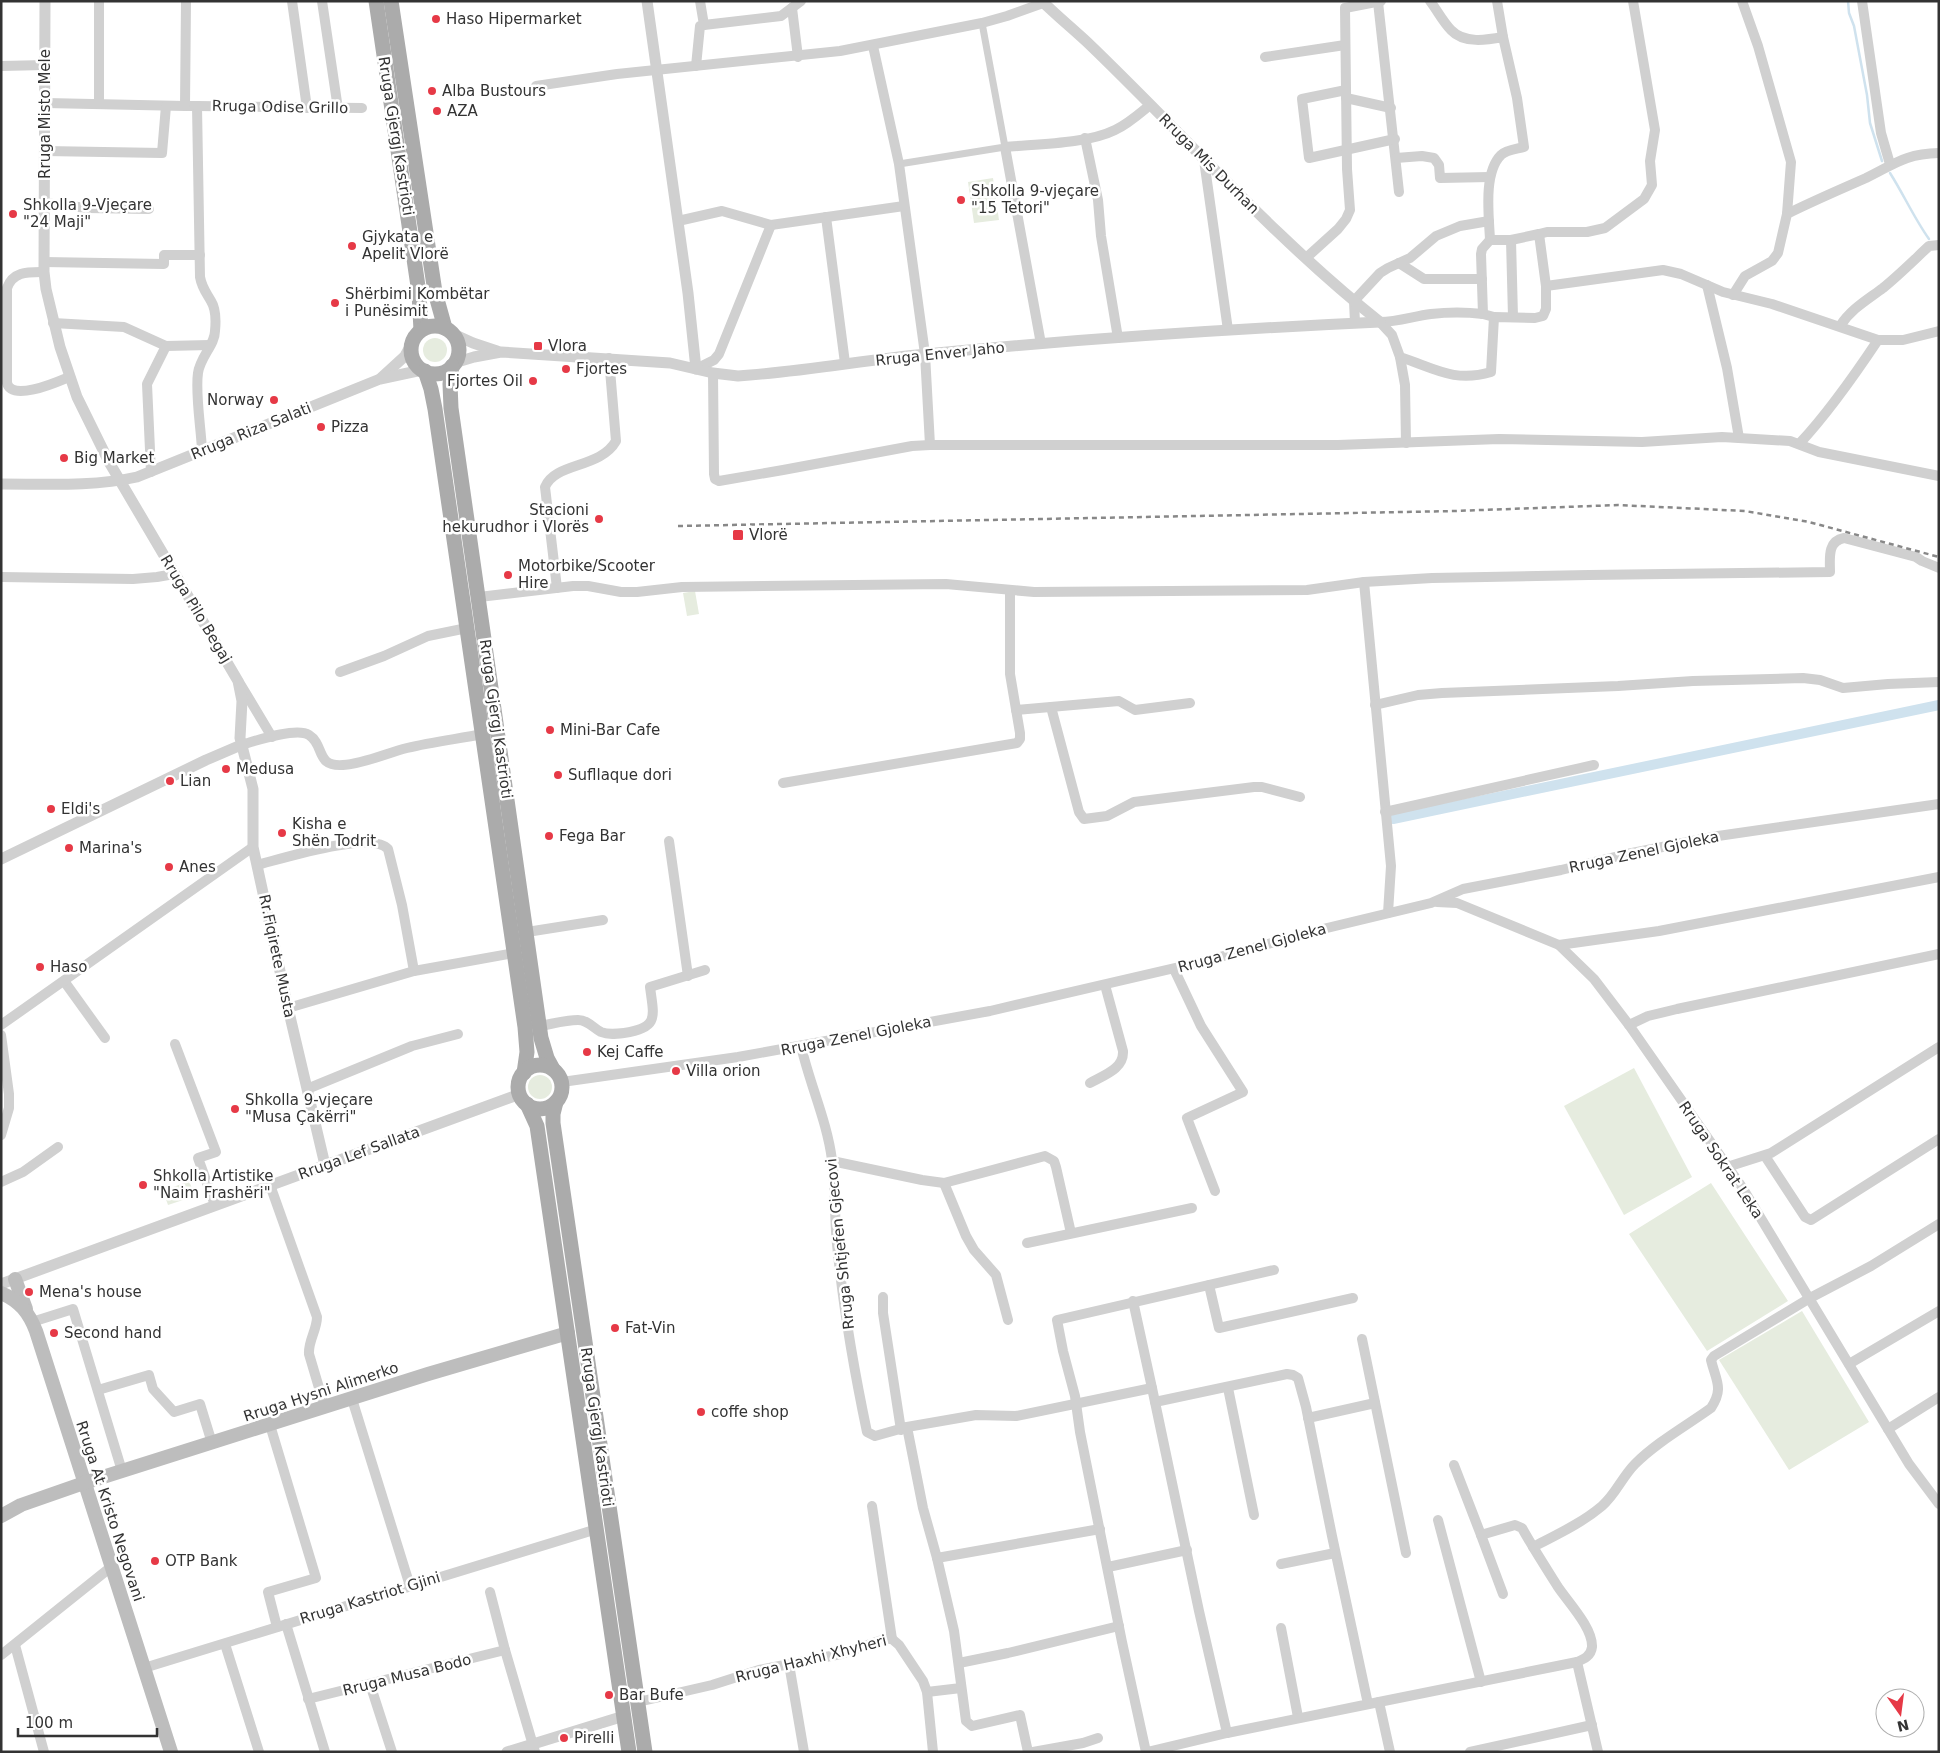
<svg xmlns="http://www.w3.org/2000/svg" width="1940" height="1753" font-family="'DejaVu Sans',sans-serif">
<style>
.grass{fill:#e6ecdf}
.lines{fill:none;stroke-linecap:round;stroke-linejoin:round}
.stream{stroke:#cfe2ee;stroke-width:2.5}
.canal{stroke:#cfe2ee;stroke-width:10}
.pedestrian{stroke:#d0d0d0;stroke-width:7}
.minor{stroke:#d0d0d0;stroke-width:10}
.tertiary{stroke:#d0d0d0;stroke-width:11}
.secondary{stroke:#bdbdbd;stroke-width:14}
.primary{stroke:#ababab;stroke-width:15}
.rail{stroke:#888;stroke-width:2.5;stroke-dasharray:5 4;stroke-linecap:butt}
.poi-dot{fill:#e63946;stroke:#fff;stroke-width:2}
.labels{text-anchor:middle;stroke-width:5;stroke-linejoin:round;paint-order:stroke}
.poi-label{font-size:15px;fill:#333;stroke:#fff;text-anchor:start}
.street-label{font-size:15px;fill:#333;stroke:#fff}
</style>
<rect width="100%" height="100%" fill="#fff"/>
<!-- grass -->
<g class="grass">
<polygon points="993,178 999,220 974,223 968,182"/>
<circle cx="435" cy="350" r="12"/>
<polygon points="695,591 699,614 687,616 683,593"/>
<polygon points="1634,1068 1692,1177 1624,1215 1564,1106"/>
<circle cx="540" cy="1087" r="12"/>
<polygon points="189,1181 195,1196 168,1205 163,1191"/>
<polygon points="1711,1183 1788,1301 1707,1351 1629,1234"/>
<polygon points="1802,1311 1869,1422 1789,1470 1719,1360"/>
</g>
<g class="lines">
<!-- stream -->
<g class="stream">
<polyline points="1848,1 1849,13 1854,26 1867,95 1870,123 1882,161"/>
<path d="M1890,173C1904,195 1914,218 1929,239"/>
</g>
<!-- canal -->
<polyline class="canal" points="1393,819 1939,705"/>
<!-- pedestrian -->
<polyline class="pedestrian" points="899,164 1005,147 982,23"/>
<!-- minor -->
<g class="minor">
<path d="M186,1L185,106H197L200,277C202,288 206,292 211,301C216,309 216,321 215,331C215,345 200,357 198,373C195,393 201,428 202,450"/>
<polyline points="292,1 307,108"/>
<polyline points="322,1 338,109"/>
<polyline points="700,1 704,25 781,16 801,1"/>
<path d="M1430,1C1437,10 1443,22 1451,30C1464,44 1487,40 1503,37L1517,98L1524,147C1517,149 1506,150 1501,155C1483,173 1489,216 1490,240"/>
<polyline points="1497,1 1503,37"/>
<polyline points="1742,1 1758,46 1791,162 1787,214"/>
<polyline points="1862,1 1881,133 1890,164"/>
<polyline points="1378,2 1399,192"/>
<polyline points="792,8 798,57"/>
<polyline points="873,46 899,164 925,354 930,445"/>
<polyline points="1265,57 1345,45"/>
<polyline points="1,66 46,65"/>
<polyline points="696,66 700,26 704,25"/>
<polyline points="536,86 617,74 840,51 982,23 1007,16 1043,3"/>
<polyline points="1346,90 1302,99 1309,158 1395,139"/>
<polyline points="1346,98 1391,108"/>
<polyline points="46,103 185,106"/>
<polyline points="99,104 99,1"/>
<polyline points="197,106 362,108"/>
<polyline points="1085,138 1098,200 1101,236 1118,338"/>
<polyline points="45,151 162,153 166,106"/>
<polyline points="1396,158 1422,156 1434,158 1439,165 1440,178 1490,177"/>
<polyline points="1204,160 1228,330"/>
<polyline points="44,203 87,208 149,209"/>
<polyline points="826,217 845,363"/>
<polyline points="678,221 722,211 771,225 904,206"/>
<polyline points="1539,234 1547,232 1587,232 1605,228 1644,199 1652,185 1650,161 1655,130 1633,1"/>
<polyline points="1511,240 1513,317"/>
<polyline points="1306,258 1338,229 1346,219 1350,210 1347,169 1345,8 1381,1"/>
<polyline points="44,262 164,264 164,255 200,255"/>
<polyline points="1399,263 1424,279 1482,279"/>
<path d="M44,272C28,272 13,271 7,288V383C12,402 57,382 69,377"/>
<polyline points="1707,285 1727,368 1739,438"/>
<path d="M1733,295L1745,276L1772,261L1778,253L1787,214C1813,201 1839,190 1866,178C1895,164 1904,154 1939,153"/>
<polyline points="1494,317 1483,314 1481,254 1482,249 1490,240 1511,240 1539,234 1546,286"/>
<path d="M1380,322L1392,335L1400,357C1434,368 1454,383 1491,372L1494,317L1535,318L1543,316L1546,309V286L1663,270L1681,274L1723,292L1772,304L1878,340H1903L1939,331"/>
<path d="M1380,322C1398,322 1414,316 1431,314C1448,312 1466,312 1483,314"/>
<polyline points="53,323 124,327 166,346 210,345"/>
<polyline points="1355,323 1354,301 1380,273 1388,268 1410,258 1436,236 1460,226 1489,221"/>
<path d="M1840,326C1851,309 1867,300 1883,288C1899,275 1914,260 1929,246L1939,245"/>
<path d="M1041,344L1005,147C1037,144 1087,144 1115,130C1128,124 1139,114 1150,105"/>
<polyline points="1400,357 1405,385 1406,443"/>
<polyline points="696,369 714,360 719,354 771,225"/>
<polyline points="713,373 714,474 715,479 719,481 783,470 912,446 930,445 1338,445 1499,439 1642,442 1722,437 1790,441 1819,452 1939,476"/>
<path d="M1800,443C1829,412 1854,376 1878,340"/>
<polyline points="151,472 147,384 166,346"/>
<polyline points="1,577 133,579 157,577 174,574"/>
<path d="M1364,582L1432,578L1589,575L1830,572C1830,559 1827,541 1844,538L1916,557L1922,561L1939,568"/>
<path d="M557,588L545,487C555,462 600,469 616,441L609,358"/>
<polyline points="479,597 573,586 588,586 621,592 637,592 682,587 946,584 1034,592 1307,590 1364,582 1391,866 1388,913"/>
<polyline points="340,672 384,656 428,636 467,628"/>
<polyline points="239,682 272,737"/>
<polyline points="1375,705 1418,695 1442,693 1618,686 1693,681 1803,678 1820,680 1843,688 1888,684 1939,682"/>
<polyline points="1051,707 1079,812 1084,819 1107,816 1134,802 1254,787 1262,787 1300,797"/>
<polyline points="1016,710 1119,701 1135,710 1190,703"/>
<path d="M241,745C255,741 296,727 309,735C325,745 315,767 343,765C363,764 387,753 407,748C432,742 457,739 483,734"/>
<polyline points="783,783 1017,743 1020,739 1020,733 1010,674 1010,591"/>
<polyline points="1385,812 1594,765"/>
<polyline points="669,841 688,976"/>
<path d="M257,865C281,859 372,830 388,849L402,905L414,971"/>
<polyline points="1437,902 1457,903 1559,945 1594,979 1629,1025 1742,1187 1909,1464 1939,1504"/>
<polyline points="527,932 603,920"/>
<polyline points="1559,945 1659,931 1939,877"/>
<polyline points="1174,969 1201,1026 1243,1092 1187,1118 1215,1191"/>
<polyline points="64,981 105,1038"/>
<polyline points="288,1008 414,971 514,953"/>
<polyline points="1,1025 253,847"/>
<polyline points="1629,1025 1648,1016 1677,1009 1939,954"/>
<path d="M540,1026C552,1024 565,1020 578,1020C588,1020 593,1028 601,1032C608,1035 616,1034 624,1033C659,1028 654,1017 650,987L705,970"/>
<polyline points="1,1035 9,1094 9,1108 1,1135"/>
<polyline points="175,1044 216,1152 198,1158 215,1205"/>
<path d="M801,1046C810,1085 827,1121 832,1160C836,1188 834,1216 837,1244C843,1307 854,1370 867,1432L875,1436L907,1427"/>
<polyline points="562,1082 738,1057 990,1011 1205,961 1327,928 1431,903 1463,889 1561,870 1627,854 1718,836 1939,804"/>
<path d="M1090,1083C1104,1075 1124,1069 1123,1051L1105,985"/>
<polyline points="307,1089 412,1046 458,1034"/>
<polyline points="1765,1156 1805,1217 1811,1220 1939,1139"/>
<polyline points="832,1161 922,1180 944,1183 1045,1156 1054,1161 1056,1167 1071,1233"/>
<polyline points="1727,1167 1771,1153 1939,1047"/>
<polyline points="1,1182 23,1172 58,1147"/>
<polyline points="944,1183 966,1236 974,1250 996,1275 1008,1320"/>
<path d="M270,1185L317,1317C317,1330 308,1341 309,1354L325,1408"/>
<polyline points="1027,1243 1192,1208"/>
<polyline points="1209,1285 1219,1328 1353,1298"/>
<polyline points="883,1297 883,1313 901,1430"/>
<polyline points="1133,1301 1152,1388"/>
<polyline points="32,1322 73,1309 122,1471"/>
<polyline points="1362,1339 1406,1553"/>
<polyline points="1849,1364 1939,1311"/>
<polyline points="1228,1388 1254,1515"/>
<polyline points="98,1390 149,1375 153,1389 174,1412 200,1404 212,1443"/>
<polyline points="352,1399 410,1586"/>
<polyline points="1308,1418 1375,1403"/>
<polyline points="270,1425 316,1578 268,1592 277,1627"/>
<polyline points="1888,1429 1939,1397"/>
<path d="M1454,1465L1481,1535L1515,1525L1522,1528C1533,1548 1546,1568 1558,1587C1568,1602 1593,1628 1592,1647C1591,1656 1584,1659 1577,1662"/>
<polyline points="872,1506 892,1639"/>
<polyline points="1438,1520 1481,1682"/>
<polyline points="1481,1535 1503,1594"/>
<path d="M1533,1547C1556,1535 1582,1523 1602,1506C1616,1494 1622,1477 1635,1464C1657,1442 1686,1426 1711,1408C1724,1388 1716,1381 1711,1360L1714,1356L1810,1298L1871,1266L1939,1224"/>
<polyline points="937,1558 1100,1529"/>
<polyline points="1281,1564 1335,1553"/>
<polyline points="1108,1567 1187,1550"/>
<polyline points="490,1592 505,1650 535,1752"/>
<polyline points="286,1624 325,1752"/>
<polyline points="1281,1628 1298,1717"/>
<polyline points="225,1644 259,1752"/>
<polyline points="15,1645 44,1752"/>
<polyline points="1,1655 111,1567"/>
<polyline points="959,1663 1008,1653 1119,1626"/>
<polyline points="789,1664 804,1752"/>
<polyline points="144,1668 597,1529"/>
<polyline points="370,1684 392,1752"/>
<polyline points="927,1692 961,1688"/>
<polyline points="308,1699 505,1650"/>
<polyline points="638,1702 712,1685 759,1670 841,1654 885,1639 892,1639 899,1645 923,1681 927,1692 933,1752"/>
<polyline points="1379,1702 1577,1662 1598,1752"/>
<polyline points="1368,1704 1332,1536 1306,1407 1298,1378 1293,1375 1287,1374 1155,1402 1199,1611 1227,1733 1379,1702 1390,1752"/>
<polyline points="1028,1752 1020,1715 972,1726 966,1721 954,1631 937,1558 923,1508 907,1427 976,1415 1016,1416 1152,1388 1155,1402"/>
<polyline points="1033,1752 1083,1743 1098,1738"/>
<polyline points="1146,1752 1122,1642 1080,1432 1075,1396 1063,1351 1057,1320 1274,1270"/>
<polyline points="1147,1752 1227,1733"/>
<polyline points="1470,1752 1592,1725"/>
</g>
<!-- tertiary -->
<g class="tertiary">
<polyline points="45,1 44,272 46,289 60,347 77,397 109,462 238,681 242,701 240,738 253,789 253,847 288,1008 325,1165"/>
<polyline points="647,1 688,293 696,369"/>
<path d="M1042,1C1056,15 1072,28 1087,42C1184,135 1274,238 1380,322"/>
<polyline points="451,333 473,343 497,351"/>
<path d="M454,363L474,357L501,352L670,363L713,373L738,376C801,372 864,360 926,354C1077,339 1229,329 1380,322"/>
<polyline points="381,378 405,356 411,345"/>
<path d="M1,484C47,484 92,487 137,477L380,379L422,370"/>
<polyline points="1,859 206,760 241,745"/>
<polyline points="1,1284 520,1094"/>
<polyline points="507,1752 624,1716"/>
</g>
<!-- secondary -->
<g class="secondary">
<polyline points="15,1279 26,1309"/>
<path d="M1,1293C20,1301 29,1313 36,1331L171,1752"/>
<polyline points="1,1516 21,1505 84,1483 428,1374 568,1333"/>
</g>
<!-- primary -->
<g class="primary">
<polyline points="376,1 419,293 421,330"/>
<polyline points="391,1 435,292 445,328"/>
<circle cx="435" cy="350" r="24"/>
<polyline points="452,366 450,384 451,408 541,1038 547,1058 553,1069"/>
<polyline points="425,371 431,389 435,409 525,1027 527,1052 524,1073"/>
<circle cx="540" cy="1087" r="22"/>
<polyline points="556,1102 553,1114 553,1123 645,1752"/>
<polyline points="527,1104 537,1126 629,1752"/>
</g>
<!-- rail -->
<polyline class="rail" points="678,526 1455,511 1618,505 1745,511 1809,522 1939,557"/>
</g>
<!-- markers -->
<g class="poi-dot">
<circle cx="436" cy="19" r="5"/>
<circle cx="432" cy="91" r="5"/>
<circle cx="437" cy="111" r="5"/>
<circle cx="961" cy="200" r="5"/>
<circle cx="13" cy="214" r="5"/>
<circle cx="352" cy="246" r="5"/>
<circle cx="335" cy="303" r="5"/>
<rect x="533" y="341" width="10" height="10" rx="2.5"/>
<circle cx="566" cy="369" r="5"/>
<circle cx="533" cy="381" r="5"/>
<circle cx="274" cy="400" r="5"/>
<circle cx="321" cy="427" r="5"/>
<circle cx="64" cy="458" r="5"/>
<circle cx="599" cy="519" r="5"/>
<rect x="732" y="529" width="12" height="12" rx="2.5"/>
<circle cx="508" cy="575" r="5"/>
<circle cx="550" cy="730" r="5"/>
<circle cx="226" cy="769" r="5"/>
<circle cx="558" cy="775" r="5"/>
<circle cx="170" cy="781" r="5"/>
<circle cx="51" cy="809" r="5"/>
<circle cx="282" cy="833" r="5"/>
<circle cx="549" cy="836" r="5"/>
<circle cx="69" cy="848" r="5"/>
<circle cx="169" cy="867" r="5"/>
<circle cx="40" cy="967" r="5"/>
<circle cx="587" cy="1052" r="5"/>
<circle cx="676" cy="1071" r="5"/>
<circle cx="235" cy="1109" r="5"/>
<circle cx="143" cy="1185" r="5"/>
<circle cx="29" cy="1292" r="5"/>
<circle cx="615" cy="1328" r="5"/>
<circle cx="54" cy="1333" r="5"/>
<circle cx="701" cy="1412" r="5"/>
<circle cx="155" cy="1561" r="5"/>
<circle cx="609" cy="1695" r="5"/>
<circle cx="564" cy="1738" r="5"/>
</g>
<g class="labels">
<!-- poi labels -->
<g class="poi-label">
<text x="446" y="24">Haso Hipermarket</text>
<text x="442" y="96">Alba Bustours</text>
<text x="447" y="116">AZA</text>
<text x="971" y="196">Shkolla 9-vjeçare<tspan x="971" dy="17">"15 Tetori"</tspan></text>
<text x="23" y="210">Shkolla 9-Vjeçare<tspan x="23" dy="17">"24 Maji"</tspan></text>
<text x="362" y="242">Gjykata e<tspan x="362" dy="17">Apelit Vlorë</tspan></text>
<text x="345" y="299">Shërbimi Kombëtar<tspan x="345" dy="17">i Punësimit</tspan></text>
<text x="548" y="351">Vlora</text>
<text x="576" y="374">Fjortes</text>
<text x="523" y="386" text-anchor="end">Fjortes Oil</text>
<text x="264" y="405" text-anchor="end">Norway</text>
<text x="331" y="432">Pizza</text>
<text x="74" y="463">Big Market</text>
<text x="589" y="515" text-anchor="end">Stacioni<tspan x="589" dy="17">hekurudhor i Vlorës</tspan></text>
<text x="749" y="540">Vlorë</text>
<text x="518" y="571">Motorbike/Scooter<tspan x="518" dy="17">Hire</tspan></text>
<text x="560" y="735">Mini-Bar Cafe</text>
<text x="236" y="774">Medusa</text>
<text x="568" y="780">Sufllaque dori</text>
<text x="180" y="786">Lian</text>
<text x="61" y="814">Eldi's</text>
<text x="292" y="829">Kisha e<tspan x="292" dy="17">Shën Todrit</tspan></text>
<text x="559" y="841">Fega Bar</text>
<text x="79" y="853">Marina's</text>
<text x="179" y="872">Anes</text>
<text x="50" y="972">Haso</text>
<text x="597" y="1057">Kej Caffe</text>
<text x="686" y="1076">Villa orion</text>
<text x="245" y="1105">Shkolla 9-vjeçare<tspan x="245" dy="17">"Musa Çakërri"</tspan></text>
<text x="153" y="1181">Shkolla Artistike<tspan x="153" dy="17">"Naim Frashëri"</tspan></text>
<text x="39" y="1297">Mena's house</text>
<text x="625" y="1333">Fat-Vin</text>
<text x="64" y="1338">Second hand</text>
<text x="711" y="1417">coffe shop</text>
<text x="165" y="1566">OTP Bank</text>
<text x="619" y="1700">Bar Bufe</text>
<text x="574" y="1743">Pirelli</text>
</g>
<!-- street labels -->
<g class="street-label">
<text transform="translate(280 107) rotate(1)" y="5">Rruga Odise Grillo</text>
<text transform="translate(45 114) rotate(-90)" y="5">Rruga Misto Mele</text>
<text transform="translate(396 136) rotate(81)" y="5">Rruga Gjergj Kastrioti</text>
<text transform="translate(1209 164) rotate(45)" y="5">Rruga Mis Durhan</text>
<text transform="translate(940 354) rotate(-6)" y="5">Rruga Enver Jaho</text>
<text transform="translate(251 431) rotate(-22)" y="5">Rruga Riza Salati</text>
<text transform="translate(196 609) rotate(59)" y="5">Rruga Pilo Begaj</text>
<text transform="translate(496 719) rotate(82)" y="5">Rruga Gjergj Kastrioti</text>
<text transform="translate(1644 852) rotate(-12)" y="5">Rruga Zenel Gjoleka</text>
<text transform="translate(1252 948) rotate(-15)" y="5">Rruga Zenel Gjoleka</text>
<text transform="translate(277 956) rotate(78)" y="5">Rr.Fiqirete Musta</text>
<text transform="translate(856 1036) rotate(-11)" y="5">Rruga Zenel Gjoleka</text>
<text transform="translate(359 1153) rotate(-20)" y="5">Rruga Lef Sallata</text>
<text transform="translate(1721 1160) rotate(56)" y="5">Rruga Sokrat Leka</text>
<text transform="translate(840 1244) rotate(-96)" y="5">Rruga Shtjefen Gjecovi</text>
<text transform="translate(321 1392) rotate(-18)" y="5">Rruga Hysni Alimerko</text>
<text transform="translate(597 1427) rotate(82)" y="5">Rruga Gjergj Kastrioti</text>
<text transform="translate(110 1511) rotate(72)" y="5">Rruga At Kristo Negovani</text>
<text transform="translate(370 1598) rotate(-17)" y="5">Rruga Kastriot Gjini</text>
<text transform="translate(811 1659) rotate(-14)" y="5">Rruga Haxhi Xhyheri</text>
<text transform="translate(407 1675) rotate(-14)" y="5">Rruga Musa Bodo</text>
</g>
</g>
<!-- border -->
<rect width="1940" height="1753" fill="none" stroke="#333333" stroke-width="5"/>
<!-- north arrow -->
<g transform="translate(1900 1713) rotate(166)"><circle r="24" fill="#ffffff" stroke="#adadad"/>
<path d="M0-4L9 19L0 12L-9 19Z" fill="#e63946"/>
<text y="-8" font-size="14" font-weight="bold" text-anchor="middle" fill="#333333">N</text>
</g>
<!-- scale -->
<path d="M18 1728v8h139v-8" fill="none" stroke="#333333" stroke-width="2.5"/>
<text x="25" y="1728" font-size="15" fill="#333333" stroke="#ffffff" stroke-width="4" paint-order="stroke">100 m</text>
</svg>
